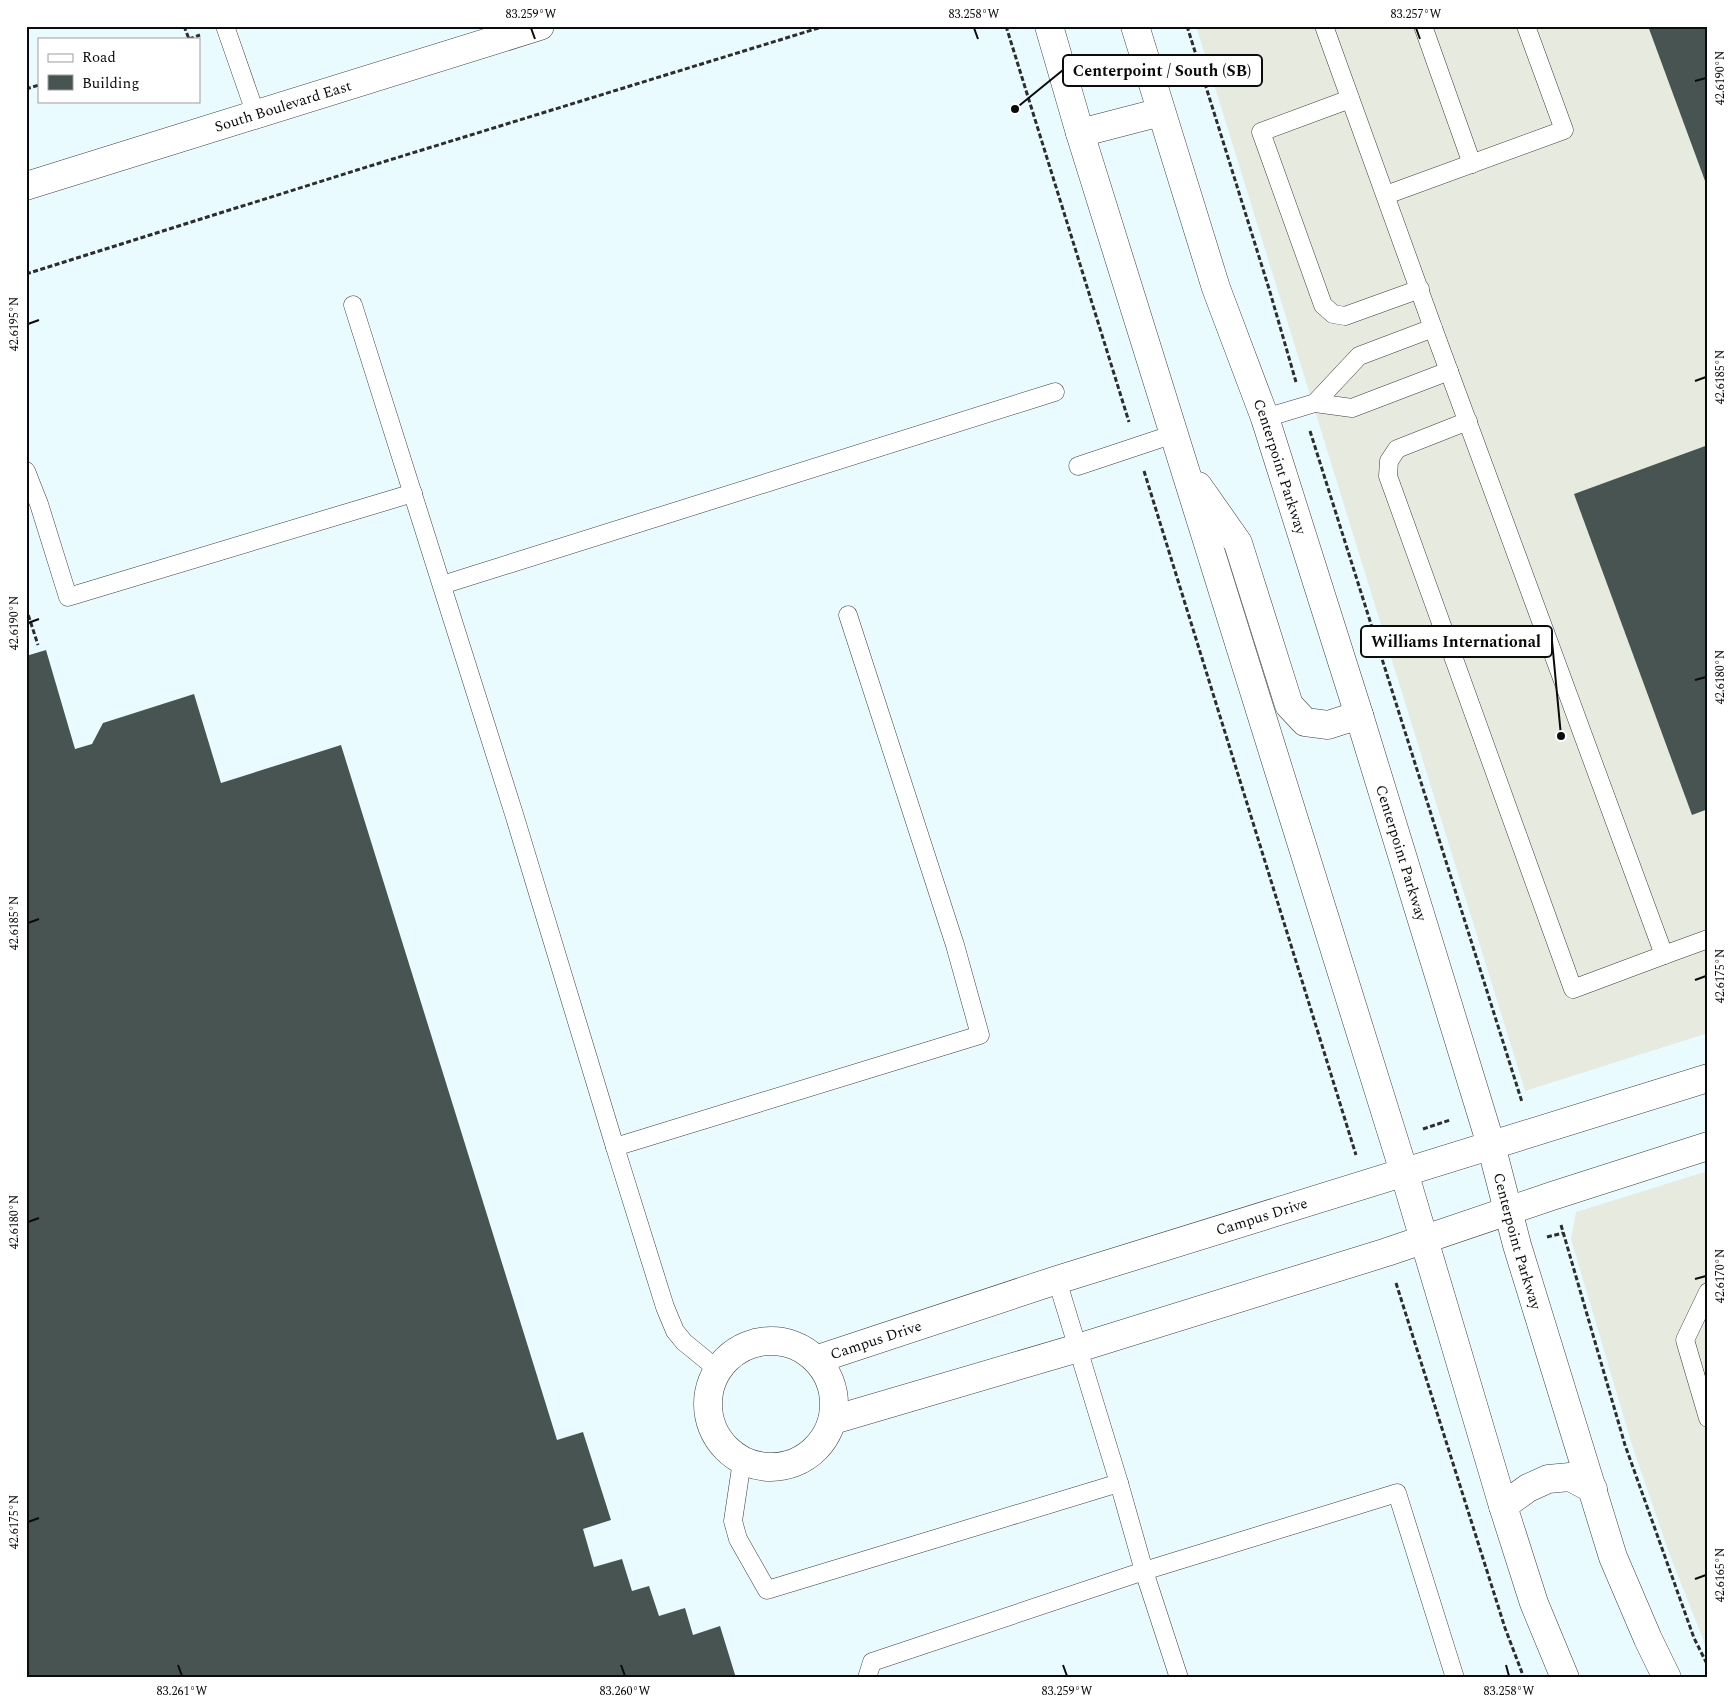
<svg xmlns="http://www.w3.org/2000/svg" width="1734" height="1704" font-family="Spectral,serif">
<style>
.industrial{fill:#e7eadf}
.building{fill:#485451}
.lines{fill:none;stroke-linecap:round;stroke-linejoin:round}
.service-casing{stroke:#3e3e3e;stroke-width:19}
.minor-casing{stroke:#3e3e3e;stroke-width:29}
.tertiary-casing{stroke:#3e3e3e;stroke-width:29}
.path{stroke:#2d2d2d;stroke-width:3;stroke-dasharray:5 2.5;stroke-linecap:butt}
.service{stroke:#fff;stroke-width:18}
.minor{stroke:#fff;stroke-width:28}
.tertiary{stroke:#fff;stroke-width:28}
.ticks{fill:none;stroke:#0b0b0b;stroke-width:2}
.labels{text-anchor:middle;stroke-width:5;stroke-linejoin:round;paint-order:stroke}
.street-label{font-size:15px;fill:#0b0b0b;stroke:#fff}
.leader{fill:none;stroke:#0b0b0b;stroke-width:2}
.callout-dot{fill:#0b0b0b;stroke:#fff;stroke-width:2}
.callout{fill:#fff;stroke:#0b0b0b;stroke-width:2}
.callout-label{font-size:16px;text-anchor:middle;font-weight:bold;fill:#0b0b0b}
.neatline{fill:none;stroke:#0b0b0b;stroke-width:2}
.ticks-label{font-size:12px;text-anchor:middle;fill:#0b0b0b}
</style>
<rect width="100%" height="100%" fill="#e9fbff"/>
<!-- industrial -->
<g class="industrial">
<polygon points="1196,26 1708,26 1708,1033 1525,1091"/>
<polygon points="1708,1171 1708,1652 1669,1553 1632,1445 1571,1239 1576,1212"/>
</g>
<!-- building -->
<g class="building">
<polygon points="1648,26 1708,26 1708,189"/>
<polygon points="1708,445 1708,809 1692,815 1574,494"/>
<polygon points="46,650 75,749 92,744 103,723 194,694 221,783 341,745 557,1440 583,1432 611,1520 583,1529 594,1567 622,1559 632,1591 649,1586 659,1616 685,1608 693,1635 720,1626 736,1678 26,1678 26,656"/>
</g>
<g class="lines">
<!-- service casing -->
<g class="service-casing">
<g id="service">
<polyline points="225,26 256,115"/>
<polyline points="1324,26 1433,328 1664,955 1708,939"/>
<polyline points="1423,26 1472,164"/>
<polyline points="1350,99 1261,132 1323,305 1333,314 1345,316 1420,289"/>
<polyline points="1386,195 1564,130 1526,26"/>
<polyline points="353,305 514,814 615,1147 980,1035 955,945 848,615"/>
<polyline points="1315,403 1359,356 1433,328"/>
<polyline points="1265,418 1315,403 1352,408 1449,371"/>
<polyline points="1468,421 1397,449 1389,461 1388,476 1573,989 1664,955"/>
<polyline points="1078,466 1174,434"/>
<polyline points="26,471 39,504 68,597 413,493"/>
<polyline points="442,585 1055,392"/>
<polyline points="615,1147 665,1307 675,1331 684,1342 717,1369"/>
<polyline points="1708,1292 1685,1340 1708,1418"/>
<polyline points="742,1461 733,1521 738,1539 767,1590 1119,1483"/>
<polyline points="867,1678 872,1662 1144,1571 1119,1483 1057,1280"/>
<polyline points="1179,1678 1144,1571 1397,1493 1455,1678"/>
</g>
</g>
<!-- minor casing -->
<g class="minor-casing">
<g id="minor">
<polyline points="1049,26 1080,133 1404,1172 1503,1506 1534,1603 1565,1678"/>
<path id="s1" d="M1135,26L1216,288L1265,418L1359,715L1491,1145L1517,1245L1613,1557L1648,1639L1667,1678"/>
<polyline points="1080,133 1161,112"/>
<polyline points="1198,486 1238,543 1289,705 1305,722 1328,725 1359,715"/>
<circle cx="771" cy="1404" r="63"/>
<path id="s2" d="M818,1359L1057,1280L1708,1078"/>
<polyline points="833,1420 1078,1348 1387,1252 1552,1196 1708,1146"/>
<polyline points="1503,1506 1528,1488 1548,1479 1570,1477 1593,1489"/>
</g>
</g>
<!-- tertiary casing -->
<g class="tertiary-casing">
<g id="tertiary">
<path id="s3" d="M26,186L540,26"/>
</g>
</g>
<!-- path -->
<g class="path">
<polyline points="184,26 189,39"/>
<polyline points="1006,26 1129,422"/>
<polyline points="1187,26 1270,292 1296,382"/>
<polyline points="189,39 200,35"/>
<polyline points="26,89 39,85"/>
<polyline points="26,274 357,170 825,26"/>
<polyline points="1310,431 1522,1102"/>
<polyline points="1144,471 1356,1155"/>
<polyline points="26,608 38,645"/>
<polyline points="1423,1129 1450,1120"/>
<polyline points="1561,1225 1625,1445 1694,1638 1708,1666"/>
<polyline points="1547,1237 1563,1233"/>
<polyline points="1396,1283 1505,1628 1524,1678"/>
</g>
<!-- service -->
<use href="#service" class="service"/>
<!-- minor -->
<use href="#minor" class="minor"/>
<!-- tertiary -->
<use href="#tertiary" class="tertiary"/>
</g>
<!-- ticks -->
<path class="ticks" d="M531,28L535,39M974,28L978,39M1416,28L1420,39M1695,81L1706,78M28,324L39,320M1695,381L1706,377M28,623L39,619M1695,680L1706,677M28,923L39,919M1695,980L1706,976M28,1222L39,1218M1695,1279L1706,1276M28,1522L39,1518M1695,1579L1706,1575M178,1665L182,1676M621,1665L625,1676M1063,1665L1067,1676M1506,1665L1509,1676"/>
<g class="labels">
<!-- street labels -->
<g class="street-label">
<text dy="5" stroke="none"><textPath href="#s3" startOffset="269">South Boulevard East</textPath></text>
<text dy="5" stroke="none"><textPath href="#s1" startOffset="464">Centerpoint Parkway</textPath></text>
<text dy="5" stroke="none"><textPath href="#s1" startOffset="869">Centerpoint Parkway</textPath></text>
<text dy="5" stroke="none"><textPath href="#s2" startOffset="466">Campus Drive</textPath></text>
<text dy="5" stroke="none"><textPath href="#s1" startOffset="1274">Centerpoint Parkway</textPath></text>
<text dy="5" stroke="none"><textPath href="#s2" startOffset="61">Campus Drive</textPath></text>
</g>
</g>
<!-- callouts -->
<path class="leader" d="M1015 109L1063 70M1561 736L1552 641"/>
<g class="callout-dot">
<circle cx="1015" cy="109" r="5"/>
<circle cx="1561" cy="736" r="5"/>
</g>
<g class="callout">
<rect x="1063" y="55" width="199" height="31" rx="5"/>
<rect x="1361" y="626" width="191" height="31" rx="5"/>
</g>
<g class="callout-label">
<text x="1162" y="76">Centerpoint / South (SB)</text>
<text x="1456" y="647">Williams International</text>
</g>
<!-- border -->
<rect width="1734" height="1704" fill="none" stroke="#ffffff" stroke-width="55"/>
<!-- legend -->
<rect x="38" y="38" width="162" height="65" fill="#ffffff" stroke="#9d9d9d"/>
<rect x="48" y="54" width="25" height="8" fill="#ffffff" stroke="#9d9d9d"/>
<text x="82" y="62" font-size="15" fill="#0b0b0b">Road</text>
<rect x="48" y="75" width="25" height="15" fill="#485451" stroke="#9d9d9d"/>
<text x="82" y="88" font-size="15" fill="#0b0b0b">Building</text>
<rect x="28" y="28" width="1678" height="1648" class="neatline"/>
<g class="ticks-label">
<text x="531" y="18">83.259°W</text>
<text x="974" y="18">83.258°W</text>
<text x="1416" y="18">83.257°W</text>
<text transform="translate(1720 78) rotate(-90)" y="4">42.6190°N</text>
<text transform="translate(14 324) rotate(-90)" y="4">42.6195°N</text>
<text transform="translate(1720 377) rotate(-90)" y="4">42.6185°N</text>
<text transform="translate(14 623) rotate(-90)" y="4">42.6190°N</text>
<text transform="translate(1720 677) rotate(-90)" y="4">42.6180°N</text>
<text transform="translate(14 923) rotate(-90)" y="4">42.6185°N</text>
<text transform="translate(1720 976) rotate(-90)" y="4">42.6175°N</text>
<text transform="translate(14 1222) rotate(-90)" y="4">42.6180°N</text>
<text transform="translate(1720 1276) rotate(-90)" y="4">42.6170°N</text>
<text transform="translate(14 1522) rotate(-90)" y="4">42.6175°N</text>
<text transform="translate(1720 1575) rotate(-90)" y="4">42.6165°N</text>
<text x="182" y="1695">83.261°W</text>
<text x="625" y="1695">83.260°W</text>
<text x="1067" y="1695">83.259°W</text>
<text x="1509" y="1695">83.258°W</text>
</g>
</svg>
